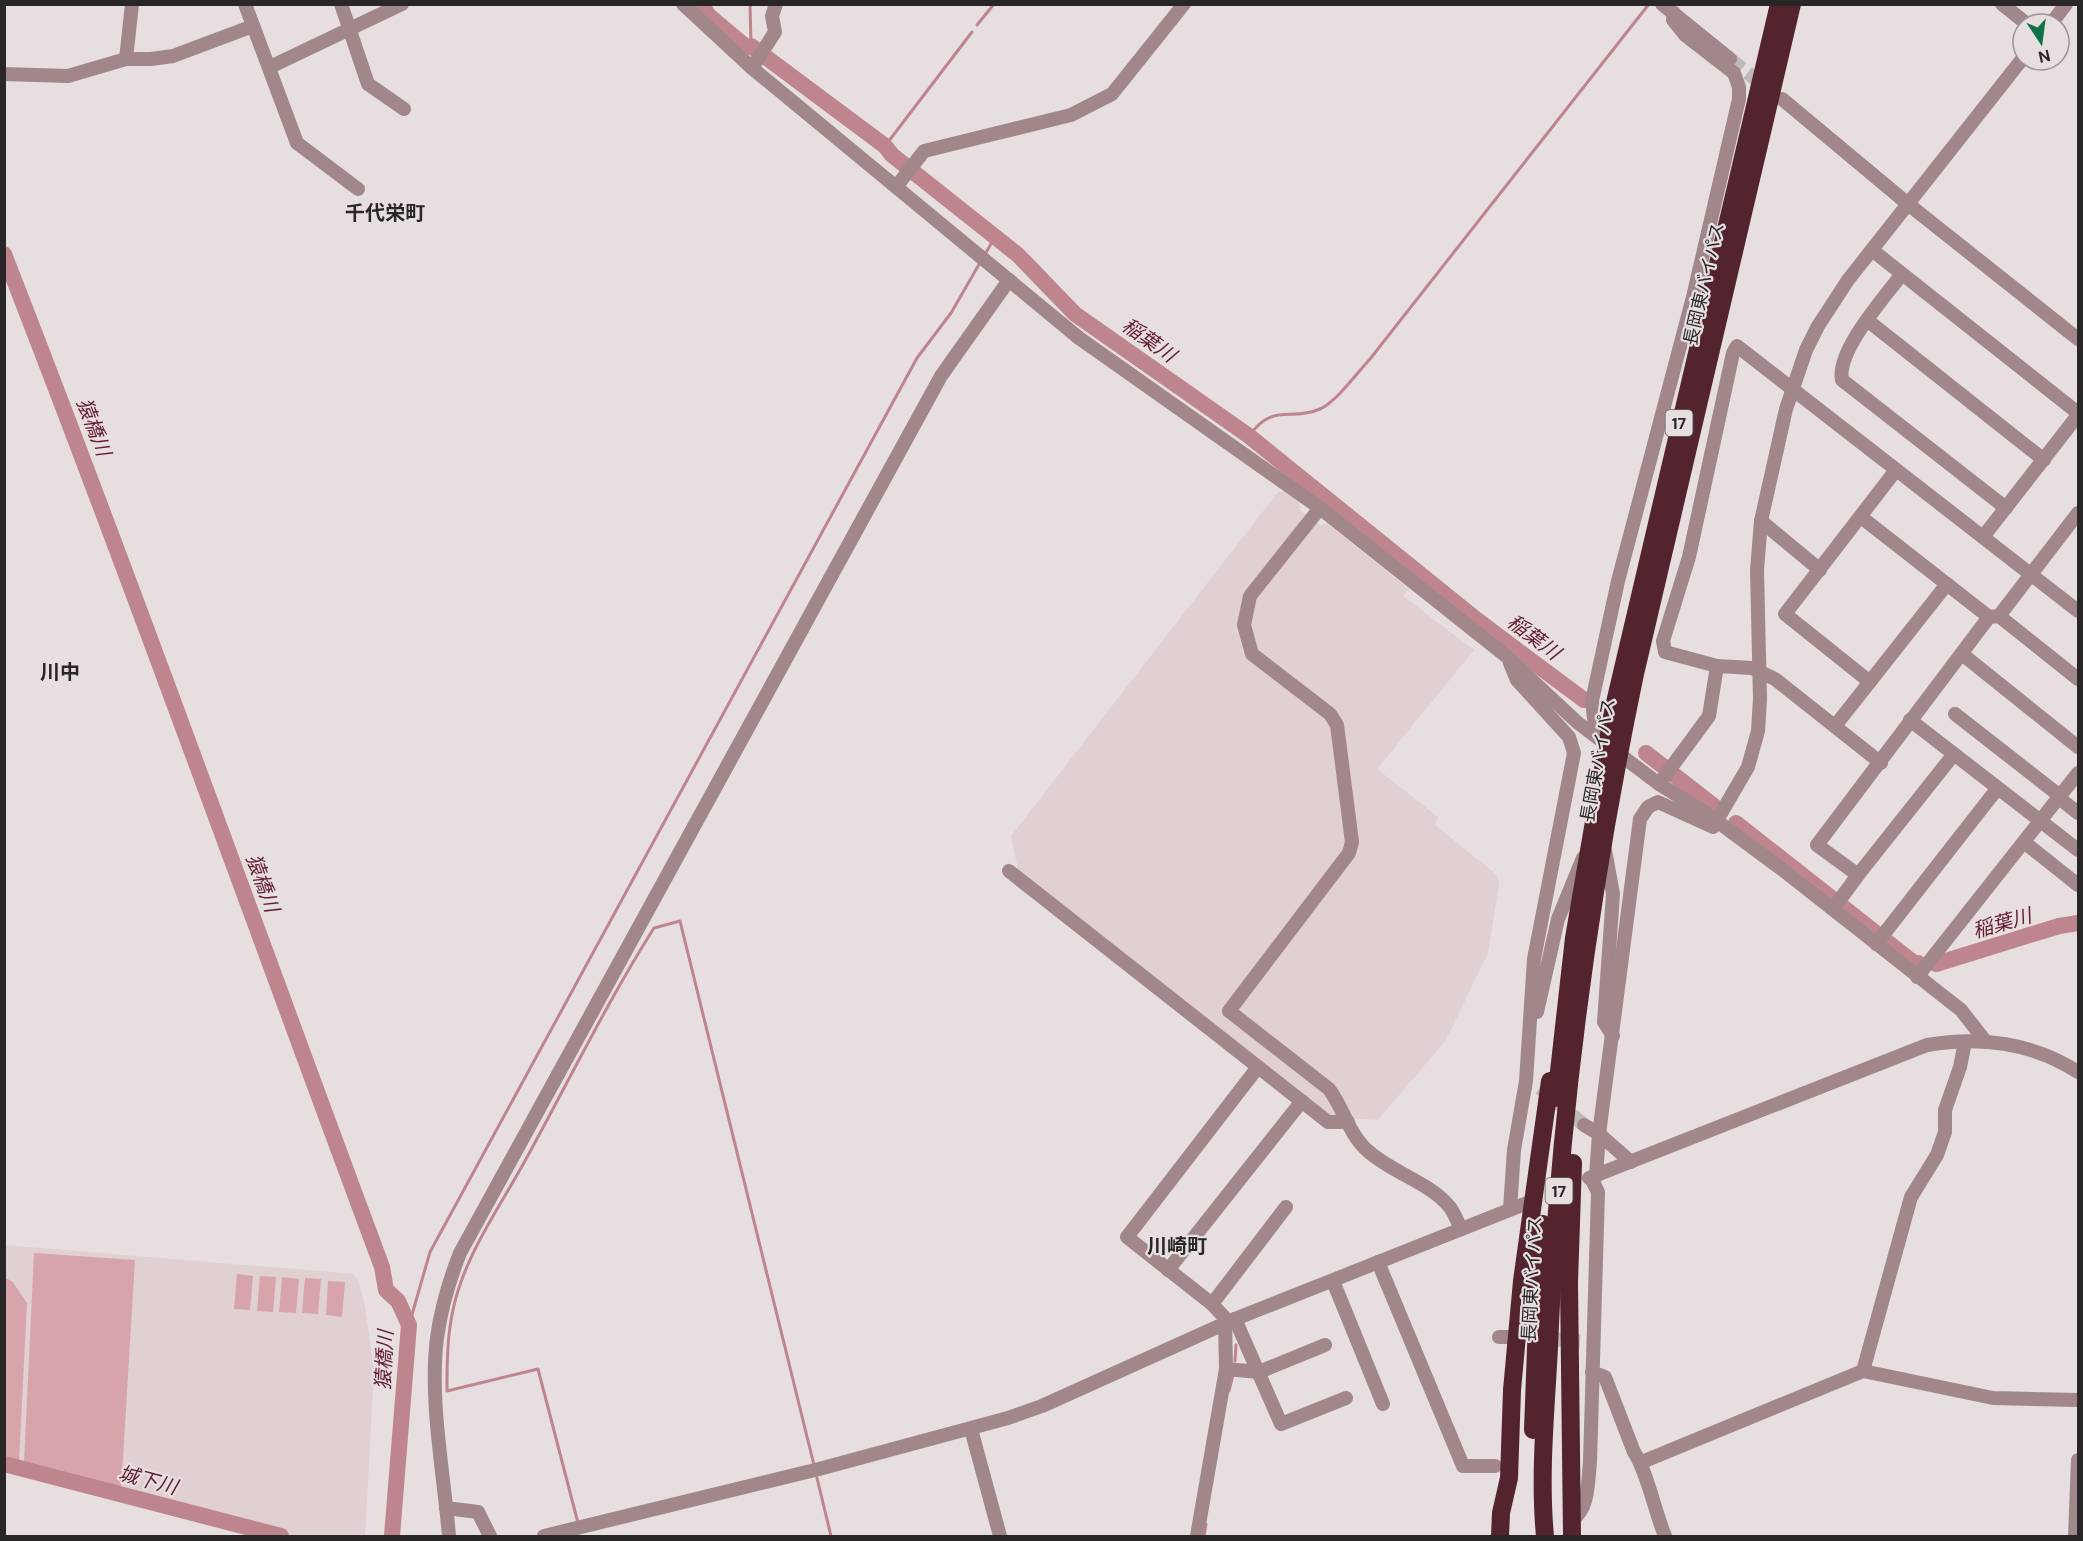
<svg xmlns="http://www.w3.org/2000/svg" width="2083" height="1541" font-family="'DM Sans','Noto Sans JP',sans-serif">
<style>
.built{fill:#e0d0d2}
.green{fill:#d7a4ab}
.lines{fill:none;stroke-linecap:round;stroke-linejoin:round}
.stream{stroke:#be858e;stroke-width:3}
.river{stroke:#be858e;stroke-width:16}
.minor-tunnel{stroke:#c0b9ba;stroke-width:14;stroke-dasharray:14 7;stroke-linecap:butt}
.minor{stroke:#a1878a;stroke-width:14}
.highway{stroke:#53242e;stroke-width:18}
.labels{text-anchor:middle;stroke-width:4.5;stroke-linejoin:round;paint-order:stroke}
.shield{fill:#e6dedf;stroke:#615d5e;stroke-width:1.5}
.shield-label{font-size:16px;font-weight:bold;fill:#282626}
.street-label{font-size:18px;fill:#282626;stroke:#e6dedf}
.neighbourhood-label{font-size:20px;font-weight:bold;fill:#282626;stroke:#e6dedf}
.water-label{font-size:20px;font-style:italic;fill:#621c2f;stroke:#e6dedf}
</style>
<rect width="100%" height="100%" fill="#e6dedf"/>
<!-- built -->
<g class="built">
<polygon points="1285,491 1299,502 1300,510 1320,525 1328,524 1409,589 1403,596 1474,650 1377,769 1438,817 1435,825 1497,875 1499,884 1488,953 1446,1040 1378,1120 1330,1117 1018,869 1011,836 1278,492"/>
<polygon points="4,1245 354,1274 359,1283 365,1306 374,1371 365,1536 278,1536 5,1461"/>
</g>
<!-- green -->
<g class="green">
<polygon points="34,1253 135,1260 121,1491 24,1463"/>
<polygon points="237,1274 253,1276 250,1310 234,1309"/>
<polygon points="260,1276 276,1277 273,1312 257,1311"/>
<polygon points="282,1277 299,1279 296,1313 279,1312"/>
<polygon points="5,1278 12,1281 27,1303 19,1461 5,1458"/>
<polygon points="305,1278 321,1279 318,1314 302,1313"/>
<polygon points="328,1281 345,1282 342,1317 326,1315"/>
</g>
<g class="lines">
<!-- stream -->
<g class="stream">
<polyline points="750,4 751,46"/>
<polyline points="977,25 994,4"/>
<polyline points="885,146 972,32"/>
<polyline points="984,256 995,237"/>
<path d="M1249,436C1273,402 1290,422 1320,409C1336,402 1357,373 1370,359L1649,4"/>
<polyline points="409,1325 430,1252 917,358 951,313 981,261"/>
<polyline points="1235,1361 1236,1345"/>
<polyline points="1229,1391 1233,1375"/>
<polyline points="817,1478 831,1536"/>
<path d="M578,1523L538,1369L447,1391C447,1364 447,1337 453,1310C464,1256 500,1207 526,1159C569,1081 607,1002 654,928L680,921L814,1465"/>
<polyline points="1204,1536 1206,1524"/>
</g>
<!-- river -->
<g class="river">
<polyline points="701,4 709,16 746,47 751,46 885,146 892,155 1018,255 1075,314 1249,436 1477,620 1584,700"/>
<path d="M4,254C135,590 256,929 382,1267L386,1290L398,1301L409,1325L392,1536"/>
<polyline points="1646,753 1714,806"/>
<polyline points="1736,823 1914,963 1918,963"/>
<polyline points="1936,964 2059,926 2078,923"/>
<polyline points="4,1464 281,1536"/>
</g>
<!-- minor-tunnel -->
<g class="minor-tunnel">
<polyline points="1731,60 1766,87"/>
<polyline points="1540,1088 1584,1125"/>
<polyline points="1510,1337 1580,1341"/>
</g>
<!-- minor -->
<g class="minor">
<polyline points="245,4 297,143 358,189"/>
<polyline points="341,4 368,84 404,109"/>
<polyline points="683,4 752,68 1079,338 1320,508 1506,656 1578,723 1659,784 1706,813 1779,867 1961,1010 1986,1042"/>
<polyline points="1662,4 1730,59"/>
<polyline points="2002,4 2027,24"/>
<polyline points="2051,24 2066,4"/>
<polyline points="126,59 132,4"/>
<polyline points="270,67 402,4"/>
<polyline points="752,68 775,32 772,16 776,4"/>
<polyline points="4,74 68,76 126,59 151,59 173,56 253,26"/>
<polyline points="1782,99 1908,204 2078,339"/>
<polyline points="896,187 924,151 1071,115 1112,94 1184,4"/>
<polyline points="1872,250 2078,413"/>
<path d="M1902,274C1885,297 1836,351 1842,380L2006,508"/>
<polyline points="1867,320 2044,460"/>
<path d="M1320,508L1250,596L1244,625L1252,654L1330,714L1337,725L1352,842L1349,853L1229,1011L1329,1089C1344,1109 1349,1135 1368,1151C1391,1172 1428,1182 1448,1205C1454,1211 1457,1221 1461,1229"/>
<polyline points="1861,517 1989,617"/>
<polyline points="1761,521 1820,570"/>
<polyline points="1983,537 2078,415"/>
<polyline points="1999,616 2078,679"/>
<polyline points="1962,654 2078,747"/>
<polyline points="1510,663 1517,680 1569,737 1574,753 1534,959 1526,1081 1514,1150 1510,1209"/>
<polyline points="1870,682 1785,614 1896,470"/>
<polyline points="1955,714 2060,796"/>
<polyline points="1910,720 2078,850"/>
<polyline points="1835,726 1947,584"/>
<polyline points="1596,736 1592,701 1618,581 1693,297 1739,99 1739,87 1734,73 1685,35 1673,20 1674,13"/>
<polyline points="1881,763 1775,679 1752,668 1717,666 1665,652 1663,641 1689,557 1733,353 1737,346 2078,611"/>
<polyline points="1659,784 1709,716 1717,666"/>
<polyline points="2059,798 2078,813"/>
<polyline points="2024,842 2078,885"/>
<polyline points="1605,850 1613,894 1604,1022 1613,1036"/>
<polyline points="1009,871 1328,1122 1348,1122"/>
<polyline points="1858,875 1954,754"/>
<polyline points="1833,909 1858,875 1817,845 1989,617 1999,616 2078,513"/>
<polyline points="1876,944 1997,789"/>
<polyline points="1917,977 2078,773"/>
<polyline points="1537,1012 1558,919 1583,858"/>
<polyline points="1584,1125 1599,1134 1631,1162"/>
<path d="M1589,1178L1927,1045C1980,1036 2033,1043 2078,1072"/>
<polyline points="1378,1262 1463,1466 1495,1466"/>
<polyline points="1168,1270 1302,1101"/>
<polyline points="1333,1281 1383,1404"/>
<polyline points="1212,1304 1286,1207"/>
<polyline points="1235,1319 1281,1424 1346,1398"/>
<polyline points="1499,1337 1510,1337"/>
<polyline points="1226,1369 1259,1372 1325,1345"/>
<polyline points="1863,1371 1911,1197 1937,1155 1945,1132 1945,1110 1960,1067 1965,1042"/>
<path d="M1592,1372L1605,1377L1634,1452C1647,1471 1655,1512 1665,1536"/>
<polyline points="971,1429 1000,1536"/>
<polyline points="1642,1462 1863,1371 1993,1398 2078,1400"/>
<polyline points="446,1508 478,1512 490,1536"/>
<path d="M1573,1519C1589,1509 1588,1480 1590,1462L1598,1192L1593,1182L1596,1176L1599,1134L1640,819L1648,807L1658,802L1713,827L1748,767L1758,731L1760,699L1757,570L1761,521L1786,409L1806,350L1818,326L1848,280L2023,58"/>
<path d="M449,1536C444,1475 429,1399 437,1338C441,1308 449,1281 460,1253L941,376L1009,280"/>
<polyline points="544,1536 819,1469 1008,1418 1042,1406 1235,1319 1527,1203"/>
<polyline points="1197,1536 1226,1369 1225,1318 1212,1304 1127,1237 1258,1067"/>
<polyline points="2075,1536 2078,1460"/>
</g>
<!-- highway -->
<g class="highway">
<polyline points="1556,1098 1574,938 1613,711 1779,4"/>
<polyline points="1533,1430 1538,1295 1543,1224"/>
<polyline points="1500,1536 1501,1513 1509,1478 1512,1390 1522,1281 1550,1081"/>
<path d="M1545,1536C1539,1474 1546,1409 1549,1347C1558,1121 1589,895 1635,674L1792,4"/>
<polyline points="1572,1536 1569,1282 1573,1163"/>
</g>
</g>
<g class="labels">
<!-- shield labels -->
<g class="shield">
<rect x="1665.5" y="410" width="27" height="26" rx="4.5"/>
<rect x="1545.5" y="1178" width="27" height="26" rx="4.5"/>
</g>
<g class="shield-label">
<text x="1679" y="429">17</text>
<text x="1559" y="1197">17</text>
</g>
<!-- street labels -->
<g class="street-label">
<text transform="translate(1704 284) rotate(-77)" y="6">長岡東バイパス</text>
<text transform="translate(1598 760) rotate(-80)" y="6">長岡東バイパス</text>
<text transform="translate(1532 1279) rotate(-87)" y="6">長岡東バイパス</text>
</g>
<!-- neighbourhood labels -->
<g class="neighbourhood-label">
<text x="385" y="220">千代栄町</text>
<text x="60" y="679">川中</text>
<text x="1177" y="1253">川崎町</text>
</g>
<!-- water labels -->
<g class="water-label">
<text transform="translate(1149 340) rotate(35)" y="7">稲葉川</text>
<text transform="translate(94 427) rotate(69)" y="7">猿橋川</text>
<text transform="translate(1534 637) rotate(37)" y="7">稲葉川</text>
<text transform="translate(263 883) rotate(70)" y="7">猿橋川</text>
<text transform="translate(2002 923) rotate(-16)" y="7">稲葉川</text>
<text transform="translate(384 1360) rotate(-87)" y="7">猿橋川</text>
<text transform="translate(148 1480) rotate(15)" y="7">城下川</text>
</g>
</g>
<!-- border -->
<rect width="2083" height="1541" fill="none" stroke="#282626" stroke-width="12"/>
<!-- north arrow -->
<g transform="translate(2041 42) rotate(167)"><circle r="28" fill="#e6dedf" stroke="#9a9495" stroke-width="1.5"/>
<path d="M0-4.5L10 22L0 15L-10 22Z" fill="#107248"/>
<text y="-9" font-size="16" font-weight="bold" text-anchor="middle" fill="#282626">N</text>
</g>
</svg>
